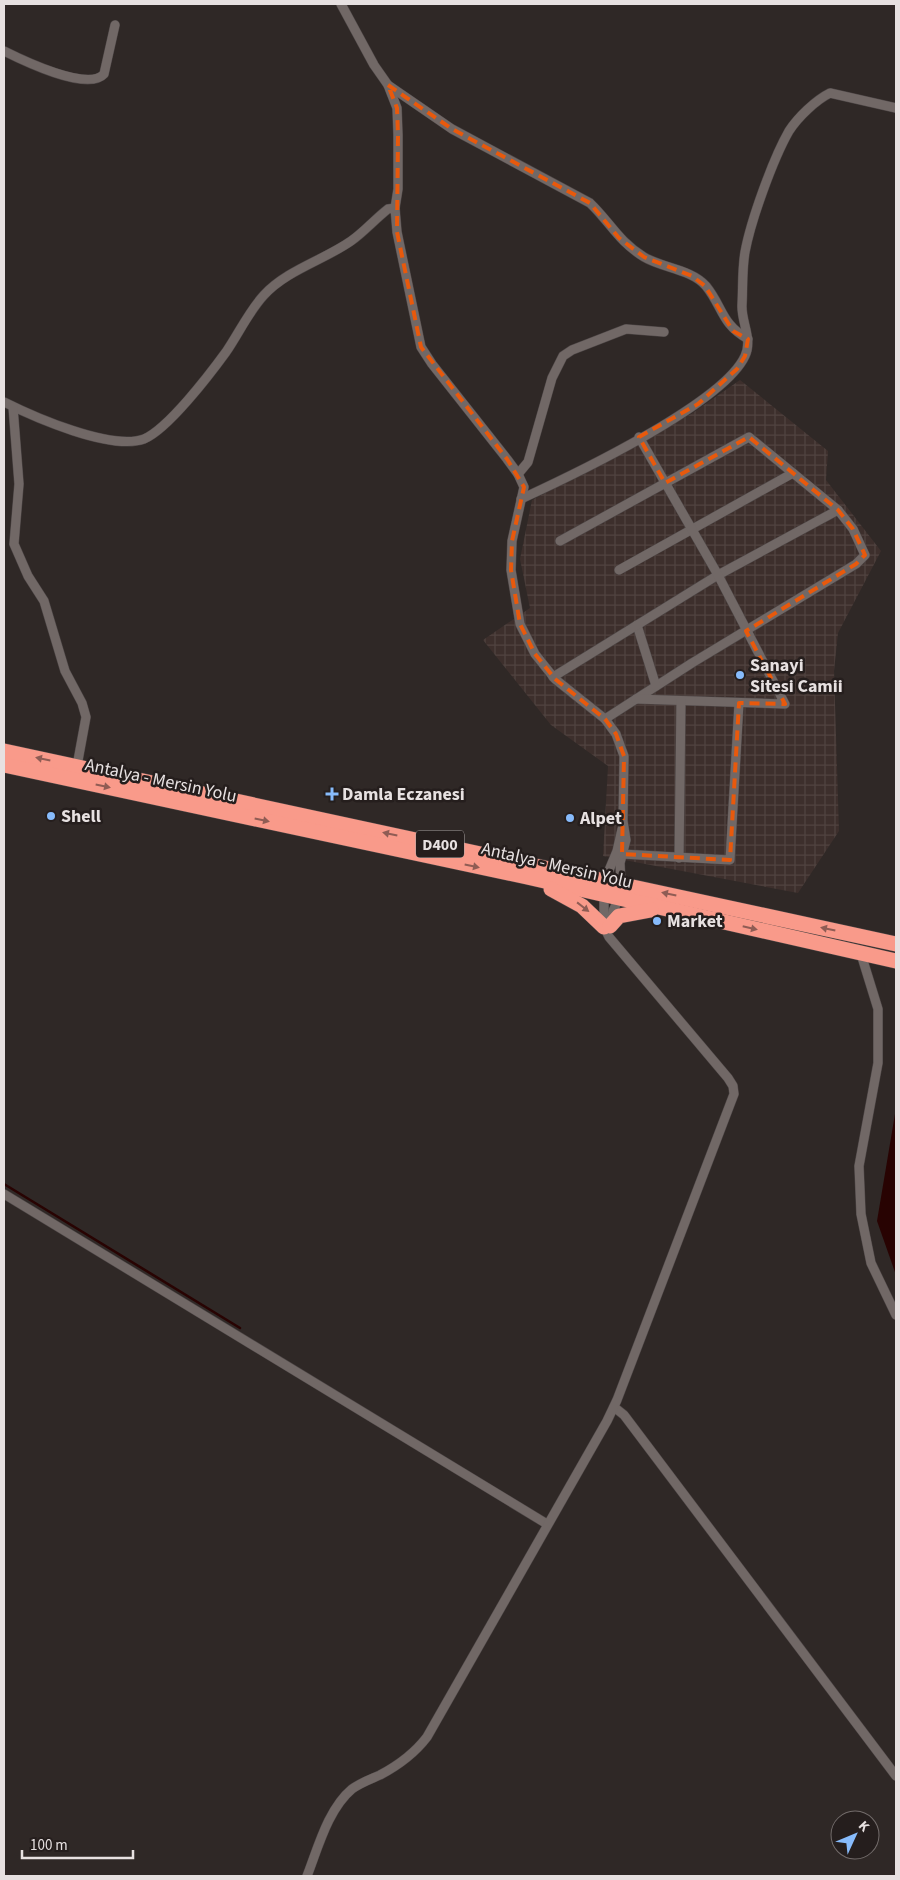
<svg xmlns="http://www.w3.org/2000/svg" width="900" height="1880" font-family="'Source Sans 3',sans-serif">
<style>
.industrial{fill:url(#industrial-grid)}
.water{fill:#280302}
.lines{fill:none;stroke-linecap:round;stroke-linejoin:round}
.stream{stroke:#280302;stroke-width:2.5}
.street-casing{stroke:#4d4646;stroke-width:10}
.highway-casing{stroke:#4d4646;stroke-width:16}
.street{stroke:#716866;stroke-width:9}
.highway{stroke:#f99a8a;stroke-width:15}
.oneway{fill:#8f5c54}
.marked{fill:none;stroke:#e8590c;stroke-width:4;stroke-dasharray:10 6;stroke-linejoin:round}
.poi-dot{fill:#87bbfb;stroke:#251e1d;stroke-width:2}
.labels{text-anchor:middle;stroke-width:5;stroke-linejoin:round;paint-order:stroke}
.shield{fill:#251e1d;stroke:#ada6a6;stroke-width:1}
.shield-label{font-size:16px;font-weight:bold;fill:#e7e1e1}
.poi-label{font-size:18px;font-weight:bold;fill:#e7e1e1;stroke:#251e1d;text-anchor:start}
.street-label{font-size:18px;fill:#e7e1e1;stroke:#251e1d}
</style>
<defs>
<pattern id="industrial-grid" width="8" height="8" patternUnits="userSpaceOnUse" patternTransform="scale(1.25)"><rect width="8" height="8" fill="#3d2f2c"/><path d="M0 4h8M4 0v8" fill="none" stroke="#504340"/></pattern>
</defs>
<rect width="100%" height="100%" fill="#2f2826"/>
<!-- industrial -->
<polygon class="industrial" points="740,380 828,451 826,480 881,551 838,633 834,671 839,831 798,893 603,856 608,766 551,725 483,640 530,608 520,559 532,500 691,414"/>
<!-- water -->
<polygon class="water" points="896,1108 896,1275 877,1221"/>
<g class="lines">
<!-- stream -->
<polyline class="stream" points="4,1184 240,1328"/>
<!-- street casing -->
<g class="street-casing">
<g id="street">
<polyline points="341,4 374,65 388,85 397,108 398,135 398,189 395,208 397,232 421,347 432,364 507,459 518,474 524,487 512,541 511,570 520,624 535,654 555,679 605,719 616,734 624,756 623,821 626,840 620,863 621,884"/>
<path d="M4,51C22,60 88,92 104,74L115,25"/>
<path d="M388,85L452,129L590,203C610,222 618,241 644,257C662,268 691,269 706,286C723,307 721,324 748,339"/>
<path d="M4,402C34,417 111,451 144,439C168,429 210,374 226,352C239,333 249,311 264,295C287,270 324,260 351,241C364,232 375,219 388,209L395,208"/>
<polyline points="13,407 19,484 14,544 28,576 44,601 65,671 82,703 86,717 77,766"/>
<polyline points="518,474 528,462 552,378 563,356 572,350 626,329 664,332"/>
<path d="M521,499C571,476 723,404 745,356C753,339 741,322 742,305C743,287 742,269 745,252C751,220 773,159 789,131C798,117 816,100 830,93L896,108"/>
<polyline points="560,541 749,437 838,510 853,529 865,555 856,564 692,663 605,719"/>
<polyline points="619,570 793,473"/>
<polyline points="637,625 656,686"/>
<polyline points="553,677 718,575 838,510"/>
<polyline points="636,699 785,704 718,575 639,437"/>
<polyline points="622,854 730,860 739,703"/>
<polyline points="679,858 681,701"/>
<polyline points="605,880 617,851 622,829"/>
<polyline points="611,922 613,911 619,898"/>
<polyline points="861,954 878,1009 878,1063 859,1166 861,1214 871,1263 896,1315"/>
<polyline points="4,1194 547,1524"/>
<polyline points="614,1407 624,1415 896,1776"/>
<path d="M307,1876C318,1848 328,1809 352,1789C360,1783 371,1779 380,1775C399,1765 414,1754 427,1737L607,1421L617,1400L734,1094L733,1086L728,1078L609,937L604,927V895"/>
</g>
</g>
<!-- highway casing -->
<g class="highway-casing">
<g id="highway">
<polyline points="4,751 896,944"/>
<polyline points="4,765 527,877 896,961"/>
<polyline points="551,889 582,906 604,927"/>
<polyline points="610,926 619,916 651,910"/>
</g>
</g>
<!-- street -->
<use href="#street" class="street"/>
<!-- highway -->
<use href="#highway" class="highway"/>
</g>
<!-- one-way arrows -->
<defs><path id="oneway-solid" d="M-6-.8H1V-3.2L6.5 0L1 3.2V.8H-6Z" transform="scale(1.25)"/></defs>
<g class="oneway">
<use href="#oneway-solid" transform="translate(43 759) rotate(-168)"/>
<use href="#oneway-solid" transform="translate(103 786) rotate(12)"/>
<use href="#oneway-solid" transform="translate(262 820) rotate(12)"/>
<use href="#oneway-solid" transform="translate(390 834) rotate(-168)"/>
<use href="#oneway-solid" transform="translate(472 866) rotate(12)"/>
<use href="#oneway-solid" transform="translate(669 894) rotate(-168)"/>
<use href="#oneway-solid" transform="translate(583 907) rotate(38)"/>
<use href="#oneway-solid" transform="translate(750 928) rotate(13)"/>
<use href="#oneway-solid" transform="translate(828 929) rotate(-168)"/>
</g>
<!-- marked area -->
<path class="marked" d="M388,85L452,129L590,203L619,238L644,257L692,276L705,286L733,331L748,339L745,356L737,369L698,404L639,437L665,483L749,437L838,510L853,529L865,555L856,564L746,631L785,704L739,703L730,860L622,854L624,756L616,734L605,719L555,679L535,654L520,624L511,570L512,541L524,487L507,459L421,347L397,232L398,135L397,108Z"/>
<!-- markers -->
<g class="poi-dot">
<circle cx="740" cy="675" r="5"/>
<path d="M329.5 786.5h5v5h5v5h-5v5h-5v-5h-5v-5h5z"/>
<circle cx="51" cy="816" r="5"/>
<circle cx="570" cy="818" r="5"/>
<circle cx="657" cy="921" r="5"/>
</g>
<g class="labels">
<!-- shield labels -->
<rect class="shield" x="416" y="830.5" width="48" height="27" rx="4"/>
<g class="shield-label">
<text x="440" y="850">D400</text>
</g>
<!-- poi labels -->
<g class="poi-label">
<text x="750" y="671">Sanayi<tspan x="750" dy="21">Sitesi Camii</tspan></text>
<text x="342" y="800">Damla Eczanesi</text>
<text x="61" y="822">Shell</text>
<text x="580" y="824">Alpet</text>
<text x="667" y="927">Market</text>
</g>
<!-- street labels -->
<g class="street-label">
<text transform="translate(161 780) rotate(12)" y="6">Antalya - Mersin Yolu</text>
<text transform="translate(557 865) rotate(13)" y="6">Antalya - Mersin Yolu</text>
</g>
</g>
<!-- border -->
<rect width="900" height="1880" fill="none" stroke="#e7e1e1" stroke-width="10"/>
<!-- north arrow -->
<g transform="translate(855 1835) rotate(46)"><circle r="24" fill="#251e1d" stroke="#736c6b"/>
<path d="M0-4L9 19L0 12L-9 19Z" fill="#87bbfb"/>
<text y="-8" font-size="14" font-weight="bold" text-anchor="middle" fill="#e7e1e1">K</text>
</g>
<!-- scale -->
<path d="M22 1850v8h111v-8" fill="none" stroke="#e7e1e1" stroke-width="2.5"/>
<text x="30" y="1850" font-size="15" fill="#e7e1e1" stroke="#251e1d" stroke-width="4" paint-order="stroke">100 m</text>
</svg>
